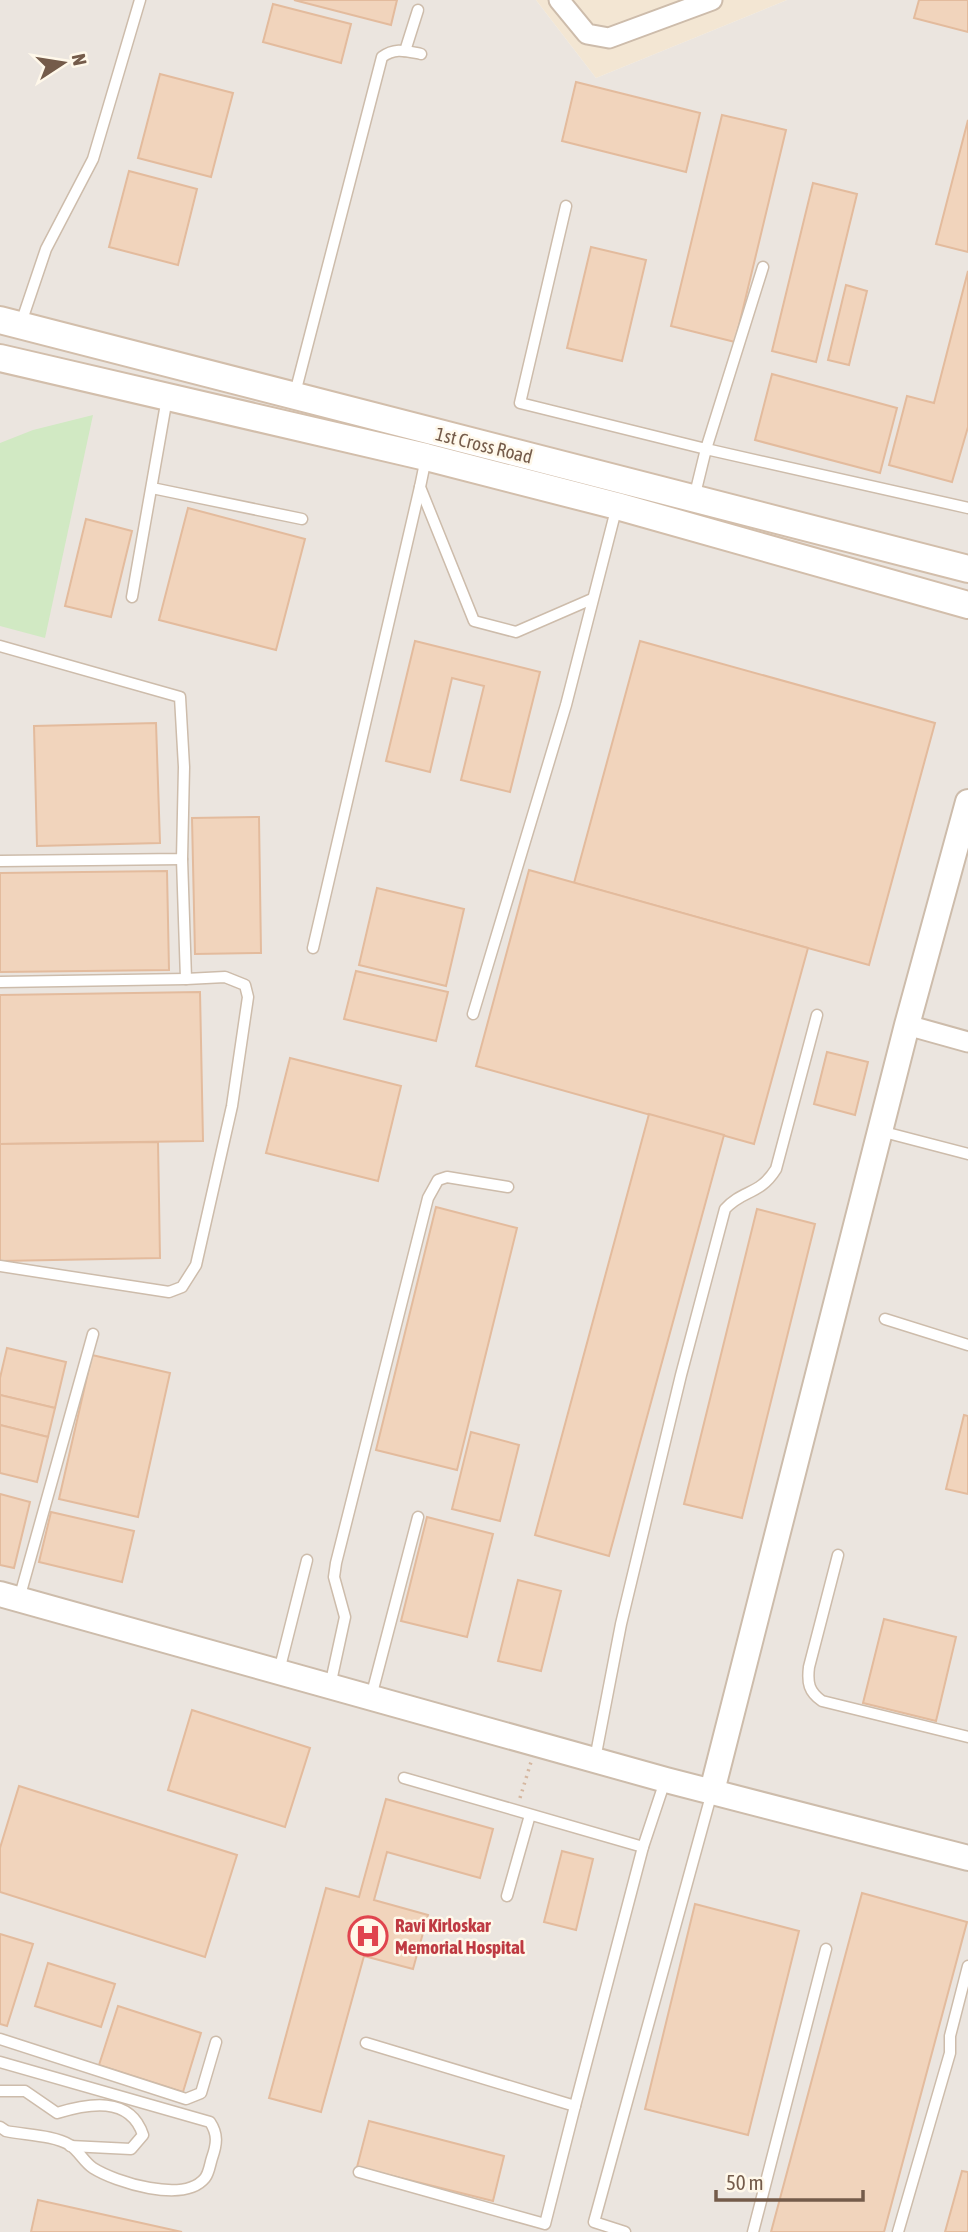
<svg xmlns="http://www.w3.org/2000/svg" width="968" height="2232" font-family="'Asap Condensed',sans-serif">
<style>
.residential{fill:#f3e6d3}
.industrial{fill:#ebe5df}
.green{fill:#d1e9c3}
.building{fill:#f1d4bc;stroke:#e3bb9d;stroke-width:2}
.lines{fill:none;stroke-linecap:round;stroke-linejoin:round}
.service-casing{stroke:#cdbcab;stroke-width:13}
.minor-casing{stroke:#cdbcab;stroke-width:23}
.tertiary-casing{stroke:#cdbcab;stroke-width:28}
.secondary-casing{stroke:#d2beab;stroke-width:30}
.path{stroke:#d5b7a0;stroke-width:3.5;stroke-dasharray:2 5;stroke-linecap:butt}
.service{stroke:#fff;stroke-width:10}
.minor{stroke:#fff;stroke-width:19}
.tertiary{stroke:#fff;stroke-width:24}
.secondary{stroke:#fff;stroke-width:26}
.labels{text-anchor:middle;stroke-width:5;stroke-linejoin:round;paint-order:stroke}
.street-label{font-size:19px;fill:#745b4a;stroke:#fff8ea}
.health-label{font-size:19px;font-weight:bold;fill:#be3a42;stroke:#fff8ea;text-anchor:start}
</style>
<rect width="100%" height="100%" fill="#fcf4e4"/>
<!-- residential -->
<polygon class="residential" points="536,0 787,0 596,78"/>
<!-- industrial -->
<polygon class="industrial" points="0,0 536,0 596,78 787,0 968,0 968,2232 0,2232"/>
<!-- green -->
<polygon class="green" points="93,415 45,638 0,626 0,443 33,430"/>
<!-- building -->
<g class="building">
<polygon points="294,0 397,0 391,25"/>
<polygon points="919,0 968,0 968,32 914,18"/>
<polygon points="273,4 351,24 341,63 263,42"/>
<polygon points="160,74 233,93 211,177 138,158"/>
<polygon points="576,82 700,113 686,172 562,141"/>
<polygon points="722,115 786,130 735,342 671,326"/>
<polygon points="968,120 968,252 936,244"/>
<polygon points="129,171 197,189 178,265 109,247"/>
<polygon points="813,183 857,194 816,362 772,351"/>
<polygon points="591,247 646,260 622,361 567,348"/>
<polygon points="968,271 968,427 952,482 889,465 907,396 934,403"/>
<polygon points="846,285 867,291 849,365 828,360"/>
<polygon points="772,374 897,408 880,473 755,440"/>
<polygon points="188,508 305,539 276,650 159,620"/>
<polygon points="86,519 132,531 111,617 65,606"/>
<polygon points="415,641 540,672 510,792 461,780 484,686 452,678 430,772 386,761"/>
<polygon points="640,641 935,723 869,965 574,883"/>
<polygon points="156,723 160,843 37,846 34,726"/>
<polygon points="259,817 261,953 195,954 192,818"/>
<polygon points="529,870 808,948 754,1144 476,1066"/>
<polygon points="167,871 169,970 0,972 0,873"/>
<polygon points="377,888 464,909 446,986 359,965"/>
<polygon points="356,971 448,992 436,1041 344,1019"/>
<polygon points="200,992 203,1141 0,1144 0,995"/>
<polygon points="827,1052 868,1062 855,1115 814,1104"/>
<polygon points="290,1058 401,1086 378,1181 266,1153"/>
<polygon points="649,1114 724,1135 609,1556 535,1535"/>
<polygon points="158,1142 160,1258 0,1261 0,1144"/>
<polygon points="436,1207 517,1228 457,1470 376,1450"/>
<polygon points="757,1209 815,1224 742,1518 684,1504"/>
<polygon points="7,1348 66,1362 55,1408 0,1395 0,1378"/>
<polygon points="92,1355 170,1373 138,1517 59,1499"/>
<polygon points="0,1395 55,1408 48,1437 0,1425"/>
<polygon points="964,1415 968,1416 968,1494 946,1489"/>
<polygon points="0,1425 48,1437 37,1482 0,1473"/>
<polygon points="471,1432 519,1445 500,1521 452,1509"/>
<polygon points="0,1494 30,1502 14,1568 0,1565"/>
<polygon points="51,1512 134,1531 122,1582 39,1562"/>
<polygon points="427,1517 493,1534 467,1637 401,1621"/>
<polygon points="518,1580 561,1591 541,1671 498,1661"/>
<polygon points="884,1619 956,1637 936,1721 863,1703"/>
<polygon points="192,1710 310,1748 285,1827 168,1790"/>
<polygon points="19,1786 237,1855 205,1957 0,1892 0,1848"/>
<polygon points="386,1799 493,1829 480,1878 387,1852 374,1900 428,1915 413,1969 364,1956 321,2112 269,2098 326,1888 359,1897"/>
<polygon points="562,1851 593,1859 576,1930 544,1922"/>
<polygon points="862,1893 967,1922 884,2232 771,2232"/>
<polygon points="695,1904 799,1931 748,2135 645,2109"/>
<polygon points="0,1934 33,1944 7,2026 0,2024"/>
<polygon points="48,1963 115,1984 101,2027 35,2006"/>
<polygon points="118,2006 201,2033 183,2092 99,2065"/>
<polygon points="369,2121 504,2156 493,2201 357,2167"/>
<polygon points="962,2171 968,2172 968,2232 945,2232"/>
<polygon points="38,2200 182,2232 31,2232"/>
</g>
<g class="lines">
<!-- service casing -->
<g class="service-casing">
<g id="service">
<polyline points="405,51 418,10"/>
<polyline points="566,206 520,403 706,449 763,267"/>
<polyline points="21,323 46,249 93,159 140,0"/>
<path d="M295,393L382,57C395,47 406,51 421,54"/>
<polyline points="426,458 420,487 474,621 516,632 592,599"/>
<polyline points="152,488 302,519"/>
<polyline points="694,498 706,449 968,508"/>
<polyline points="132,597 167,398"/>
<polyline points="0,646 180,697 184,767 182,859 0,861"/>
<polyline points="313,948 420,487"/>
<polyline points="0,982 186,979"/>
<polyline points="473,1014 566,705 617,506"/>
<polyline points="880,1131 968,1154"/>
<polyline points="0,1266 169,1292 182,1287 196,1265 232,1106 248,997 245,985 225,977 186,979 182,859"/>
<polyline points="885,1319 968,1345"/>
<path d="M838,1555L809,1667C807,1683 809,1692 822,1701L968,1737"/>
<polyline points="19,1599 93,1334"/>
<polyline points="279,1671 307,1560"/>
<polyline points="330,1686 345,1617 334,1577 336,1563 428,1198 438,1180 447,1177 508,1187"/>
<polyline points="371,1697 418,1517"/>
<path d="M595,1759L621,1624L681,1375L725,1209C743,1189 759,1196 776,1169L817,1015"/>
<polyline points="404,1778 643,1847 665,1781"/>
<polyline points="507,1896 530,1815"/>
<polyline points="0,2039 186,2099 201,2093 216,2042"/>
<polyline points="366,2043 575,2106 643,1847"/>
<path d="M0,2062L210,2122C218,2134 217,2144 212,2158C210,2164 209,2173 205,2178C184,2204 115,2182 93,2168C84,2162 79,2151 70,2145C53,2135 25,2135 6,2131L0,2127"/>
<path d="M0,2091H25L57,2113C87,2104 130,2095 143,2135L131,2149L70,2146"/>
<polyline points="359,2172 545,2224 575,2106"/>
<polyline points="625,2232 594,2222 712,1792"/>
<polyline points="753,2232 826,1949"/>
<polyline points="898,2232 950,2053 950,2036 968,1966"/>
</g>
</g>
<!-- minor casing -->
<g class="minor-casing">
<g id="minor">
<polyline points="559,0 587,34 609,38 712,0"/>
<polyline points="907,1025 968,1042"/>
</g>
</g>
<!-- tertiary casing -->
<g class="tertiary-casing">
<g id="tertiary">
<polyline points="0,1594 666,1780 968,1858"/>
<polyline points="712,1791 907,1025 968,802"/>
</g>
</g>
<!-- secondary casing -->
<g class="secondary-casing">
<g id="secondary">
<polyline points="0,320 968,569"/>
<polyline points="0,358 426,457 617,506 968,605"/>
</g>
</g>
<!-- path -->
<polyline class="path" points="520,1798 531,1762"/>
<!-- service -->
<use href="#service" class="service"/>
<!-- minor -->
<use href="#minor" class="minor"/>
<!-- tertiary -->
<use href="#tertiary" class="tertiary"/>
<!-- secondary -->
<use href="#secondary" class="secondary"/>
</g>
<!-- icons -->
<defs>
<g id="hospital-ring" transform="scale(2.0125)"><circle r="9.5" fill="#fff8ea" stroke="#e0444e" stroke-width="1.5"/><path d="M-5-5h3v3.5h4V-5h3V5h-3V1.5h-4V5h-3Z" fill="#e0444e"/></g>
</defs>
<g fill-rule="evenodd">
<use href="#hospital-ring" x="368" y="1936"/>
</g>
<g class="labels">
<!-- street labels -->
<g class="street-label">
<text transform="translate(484 445) rotate(14)" y="7">1st Cross Road</text>
</g>
<!-- health labels -->
<g class="health-label">
<text x="395" y="1932">Ravi Kirloskar<tspan x="395" dy="22">Memorial Hospital</tspan></text>
</g>
</g>
<!-- north arrow -->
<g transform="translate(63 63) rotate(78)" stroke="#fff8ea" stroke-width="5" paint-order="stroke">
<path d="M0-5L12 26L0 18L-12 26Z" fill="#745b4a"/>
<text y="-10" font-size="19" font-weight="bold" text-anchor="middle" fill="#745b4a">N</text>
</g>
<!-- scale -->
<path d="M716 2190v10h147v-10" fill="none" stroke="#745b4a" stroke-width="3.5"/>
<text x="726" y="2190" font-size="21" fill="#745b4a" stroke="#fff8ea" stroke-width="5" paint-order="stroke">50 m</text>
</svg>
